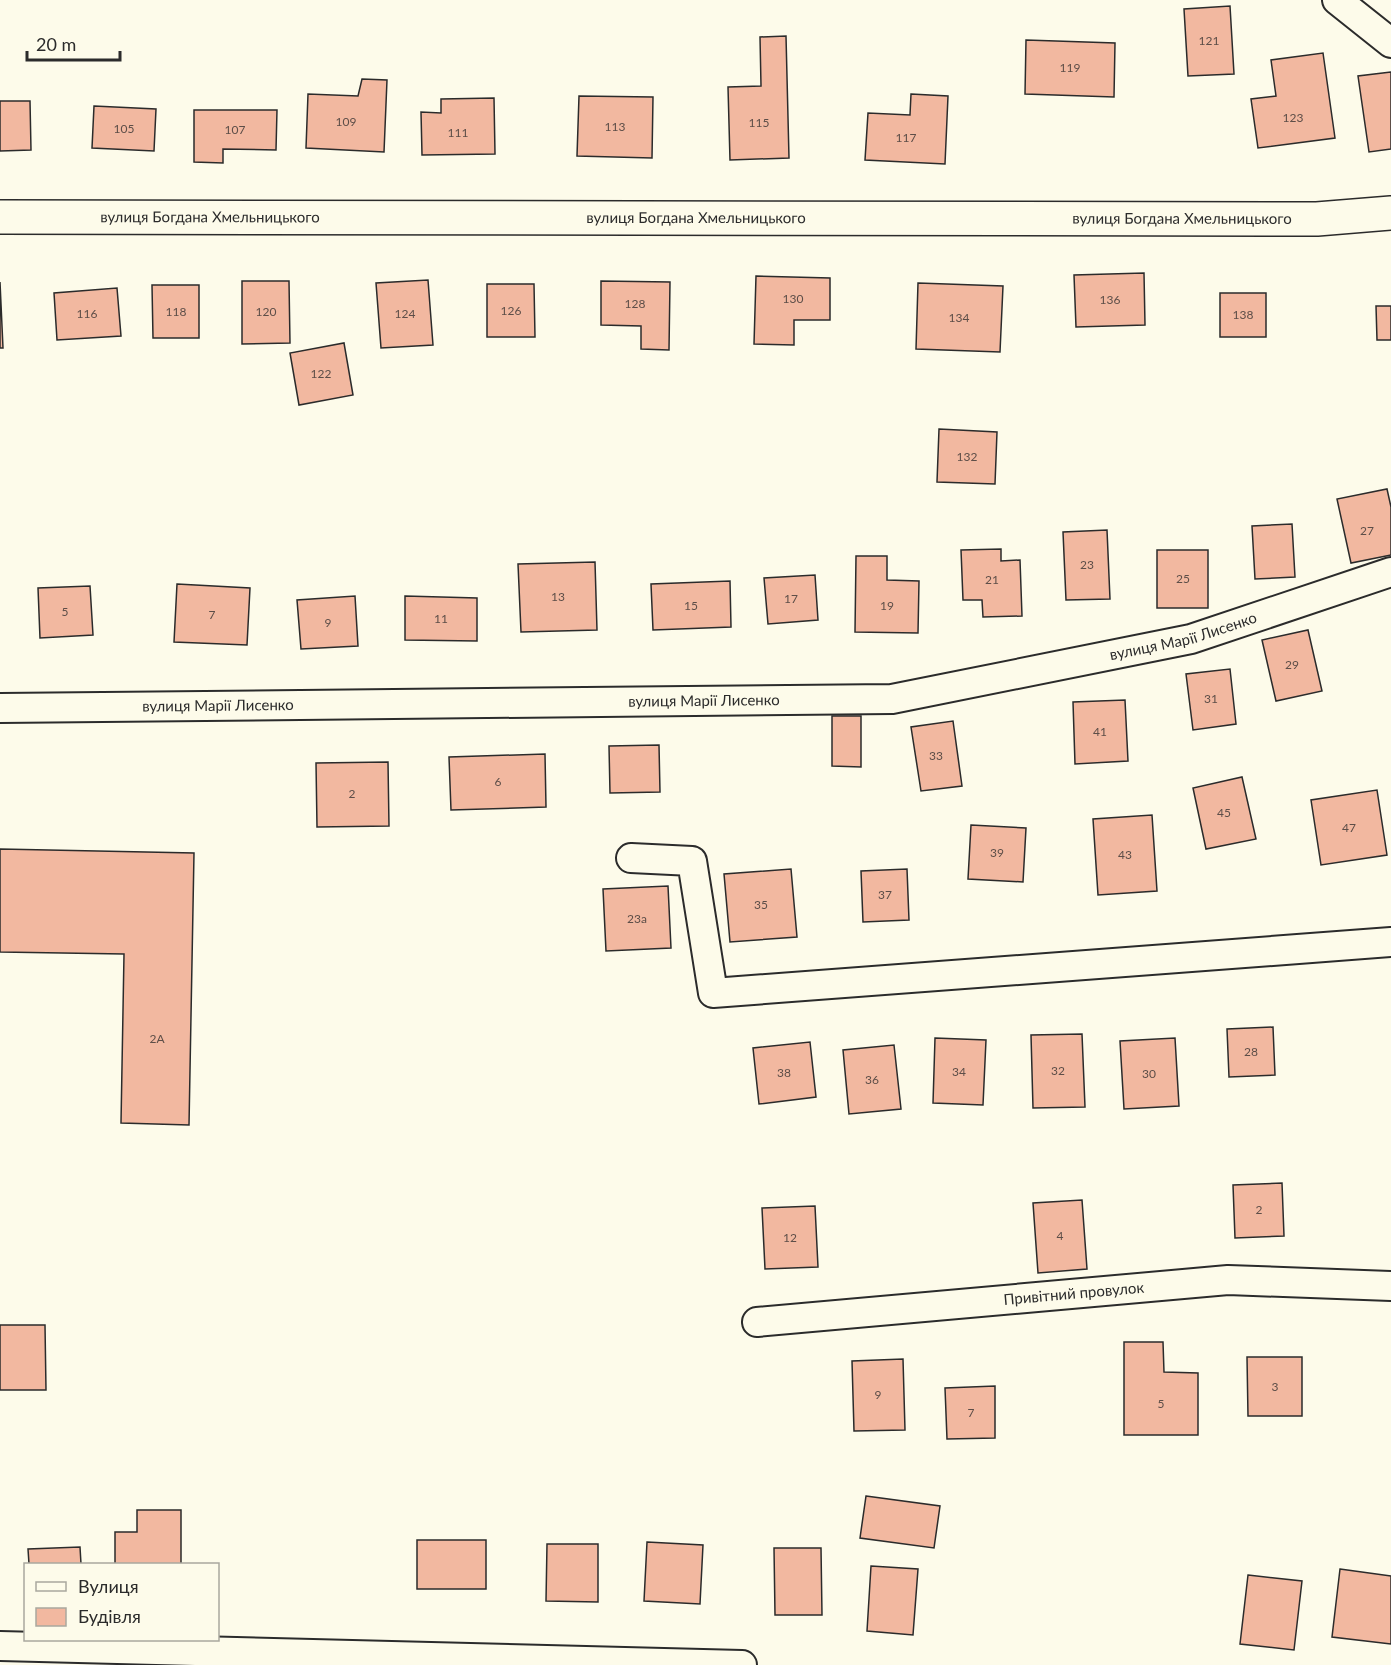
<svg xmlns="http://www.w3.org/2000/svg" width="1391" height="1665" font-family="Lato,sans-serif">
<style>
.building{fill:#f2b8a0;stroke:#2b2b2b;stroke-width:1.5}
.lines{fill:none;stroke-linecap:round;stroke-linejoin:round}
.minor-casing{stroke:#2b2b2b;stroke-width:32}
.tertiary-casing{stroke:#2b2b2b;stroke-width:36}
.minor{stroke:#fdfbea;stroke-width:28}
.tertiary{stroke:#fdfbea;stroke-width:33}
.labels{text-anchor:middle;stroke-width:4.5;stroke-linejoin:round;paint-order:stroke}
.number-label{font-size:12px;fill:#5d4e48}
.street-label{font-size:15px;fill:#2b2b2b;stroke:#fdfbea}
</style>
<rect width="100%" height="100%" fill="#fdfbea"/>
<!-- building -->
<g class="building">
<polygon points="1230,6 1234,74 1188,76 1184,9"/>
<polygon points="786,36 789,158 730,160 728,87 761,86 760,37"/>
<polygon points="1026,40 1115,43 1114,97 1025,94"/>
<polygon points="1323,53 1335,138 1258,148 1251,99 1276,96 1271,60"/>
<polygon points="1391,72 1391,149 1369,152 1358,76"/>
<polygon points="362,79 387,80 384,152 306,148 308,94 358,96"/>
<polygon points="911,94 948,96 945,164 865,160 868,113 910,115"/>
<polygon points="579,96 653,97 652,158 577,156"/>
<polygon points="494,98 495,154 422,155 421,112 441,113 441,99"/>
<polygon points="0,101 30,101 31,150 0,151"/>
<polygon points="94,106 156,109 154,151 92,148"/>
<polygon points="194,110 277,110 276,150 223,149 223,163 194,162"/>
<polygon points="1144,273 1145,325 1076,327 1074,275"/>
<polygon points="756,276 830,278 830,320 794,320 794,345 754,344"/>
<polygon points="428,280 433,345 381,348 376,283"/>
<polygon points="242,281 289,281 290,343 242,344"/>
<polygon points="601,281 670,282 669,350 641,349 641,326 601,325"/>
<polygon points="0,282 3,348 0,348"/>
<polygon points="918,283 1003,286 1000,352 916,349"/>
<polygon points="487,284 534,284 535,337 487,337"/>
<polygon points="152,285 199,285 199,338 153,338"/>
<polygon points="117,288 121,336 57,340 54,293"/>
<rect x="1220" y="293" width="46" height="44"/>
<polygon points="1376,306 1391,306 1391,340 1377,340"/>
<polygon points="344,343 353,395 299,405 290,353"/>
<polygon points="939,429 997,432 995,484 937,482"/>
<polygon points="1387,489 1391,507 1391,555 1351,563 1337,499"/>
<polygon points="1292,524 1295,577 1255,579 1252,526"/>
<polygon points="1107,530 1110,599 1066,600 1063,532"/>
<polygon points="1001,549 1001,561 1020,560 1022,616 983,617 982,600 963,600 961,550"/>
<rect x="1157" y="550" width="51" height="58"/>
<polygon points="856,556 887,556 887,580 919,581 918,633 855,632"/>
<polygon points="595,562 597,630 521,632 518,564"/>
<polygon points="815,575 818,620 768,624 764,578"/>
<polygon points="730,581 731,627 653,630 651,584"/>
<polygon points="177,584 250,588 247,645 174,642"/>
<polygon points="90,586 93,635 40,638 38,588"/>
<polygon points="355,596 358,646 301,649 297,600"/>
<polygon points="405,596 477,598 477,641 405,640"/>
<polygon points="1308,630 1322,691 1276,701 1262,640"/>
<polygon points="1230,669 1236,724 1193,730 1186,674"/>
<polygon points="1125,700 1128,761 1075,764 1073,702"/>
<polygon points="832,716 861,716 861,767 832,766"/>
<polygon points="953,721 962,786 921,791 911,727"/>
<polygon points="659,745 660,792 610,793 609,746"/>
<polygon points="545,754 546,807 451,810 449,757"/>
<polygon points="388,762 389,826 317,827 316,763"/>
<polygon points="1242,777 1256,839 1206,849 1193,788"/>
<polygon points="1377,790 1387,855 1321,865 1311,800"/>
<polygon points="1152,815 1157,891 1098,895 1093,819"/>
<polygon points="971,825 1026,828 1023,882 968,879"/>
<polygon points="0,849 194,853 189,1125 121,1123 124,954 0,952"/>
<polygon points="791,869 797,937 730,942 724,874"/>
<polygon points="907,869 909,920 863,922 861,871"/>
<polygon points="668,886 671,948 606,951 603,889"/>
<polygon points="1273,1027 1275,1075 1229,1077 1227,1029"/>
<polygon points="1082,1034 1085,1107 1033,1108 1031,1035"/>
<polygon points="935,1038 986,1040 983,1105 933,1103"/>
<polygon points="1175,1038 1179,1106 1124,1109 1120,1041"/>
<polygon points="810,1042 816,1097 759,1104 753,1048"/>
<polygon points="894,1045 901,1109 849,1114 843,1050"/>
<polygon points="1282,1183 1284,1236 1235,1238 1233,1185"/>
<polygon points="1082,1200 1087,1269 1038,1273 1033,1203"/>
<polygon points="815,1206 818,1267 765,1269 762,1208"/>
<polygon points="0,1325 45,1325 46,1390 0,1390"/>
<polygon points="1124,1342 1163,1342 1164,1372 1198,1373 1198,1435 1124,1435"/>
<polygon points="1247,1357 1302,1357 1302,1416 1248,1416"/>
<polygon points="903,1359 905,1430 854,1431 852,1361"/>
<polygon points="995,1386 995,1438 947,1439 945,1388"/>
<polygon points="866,1496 940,1506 934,1548 860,1538"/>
<polygon points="137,1510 181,1510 181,1564 115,1564 115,1532 137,1532"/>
<rect x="417" y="1540" width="69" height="49"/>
<polygon points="647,1542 703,1545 700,1604 644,1601"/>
<polygon points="547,1544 598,1544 598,1602 546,1601"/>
<polygon points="80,1547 81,1564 29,1564 28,1549"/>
<polygon points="774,1548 821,1548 822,1615 775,1615"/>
<polygon points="871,1566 918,1569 913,1635 867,1631"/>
<polygon points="1340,1569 1391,1576 1391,1644 1332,1637"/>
<polygon points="1248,1575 1302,1581 1294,1650 1240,1644"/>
</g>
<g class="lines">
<!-- minor casing -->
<g class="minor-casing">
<g id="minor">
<polyline points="1337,0 1391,43"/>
<path id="s1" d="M0,708L892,699L1191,639L1391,572"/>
<polyline points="631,858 692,861 713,993 1391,942"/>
<path id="s2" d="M757,1322L1228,1280L1391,1286"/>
<polyline points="0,1646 742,1665"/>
</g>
</g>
<!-- tertiary casing -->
<g class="tertiary-casing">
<g id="tertiary">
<path id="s3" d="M0,217L1317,219L1391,213"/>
</g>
</g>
<!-- minor -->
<use href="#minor" class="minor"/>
<!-- tertiary -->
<use href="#tertiary" class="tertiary"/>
</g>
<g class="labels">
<!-- number labels -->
<g class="number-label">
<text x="1209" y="45">121</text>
<text x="1070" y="72">119</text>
<text x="1293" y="122">123</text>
<text x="346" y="126">109</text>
<text x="759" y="127">115</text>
<text x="615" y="131">113</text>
<text x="124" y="133">105</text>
<text x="235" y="134">107</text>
<text x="458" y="137">111</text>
<text x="906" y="142">117</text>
<text x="793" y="303">130</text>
<text x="1110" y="304">136</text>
<text x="635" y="308">128</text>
<text x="511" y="315">126</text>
<text x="176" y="316">118</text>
<text x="266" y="316">120</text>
<text x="87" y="318">116</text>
<text x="405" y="318">124</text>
<text x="1243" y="319">138</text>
<text x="959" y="322">134</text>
<text x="321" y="378">122</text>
<text x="967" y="461">132</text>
<text x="1367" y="535">27</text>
<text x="1087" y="569">23</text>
<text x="1183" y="583">25</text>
<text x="992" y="584">21</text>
<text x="558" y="601">13</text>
<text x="791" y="603">17</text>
<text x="691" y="610">15</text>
<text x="887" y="610">19</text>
<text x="65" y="616">5</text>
<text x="212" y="619">7</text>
<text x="441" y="623">11</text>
<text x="328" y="627">9</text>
<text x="1292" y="669">29</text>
<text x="1211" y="703">31</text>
<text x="1100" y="736">41</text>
<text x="936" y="760">33</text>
<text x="498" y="786">6</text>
<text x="352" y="798">2</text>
<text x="1224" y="817">45</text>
<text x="1349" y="832">47</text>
<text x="997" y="857">39</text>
<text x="1125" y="859">43</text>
<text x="885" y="899">37</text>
<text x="761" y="909">35</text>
<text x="637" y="923">23а</text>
<text x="157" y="1043">2А</text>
<text x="1251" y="1056">28</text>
<text x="1058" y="1075">32</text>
<text x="959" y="1076">34</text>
<text x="784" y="1077">38</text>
<text x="1149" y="1078">30</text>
<text x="872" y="1084">36</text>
<text x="1259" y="1214">2</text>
<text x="1060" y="1240">4</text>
<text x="790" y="1242">12</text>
<text x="1275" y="1391">3</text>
<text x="878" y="1399">9</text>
<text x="1161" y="1408">5</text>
<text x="971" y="1417">7</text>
</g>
<!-- street labels -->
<g class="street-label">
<text dy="5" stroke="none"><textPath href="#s3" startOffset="210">вулиця Богдана Хмельницького</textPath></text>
<text dy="5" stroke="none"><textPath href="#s3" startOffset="696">вулиця Богдана Хмельницького</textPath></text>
<text dy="5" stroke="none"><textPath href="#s3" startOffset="1182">вулиця Богдана Хмельницького</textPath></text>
<text dy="5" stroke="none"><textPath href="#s1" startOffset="1190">вулиця Марії Лисенко</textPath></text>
<text dy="5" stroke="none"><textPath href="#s1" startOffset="704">вулиця Марії Лисенко</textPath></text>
<text dy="5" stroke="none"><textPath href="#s1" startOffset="218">вулиця Марії Лисенко</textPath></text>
<text dy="5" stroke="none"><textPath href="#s2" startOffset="318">Привітний провулок</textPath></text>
</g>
</g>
<!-- legend -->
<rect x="24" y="1563" width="195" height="78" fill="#fdfbea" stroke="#a9a89e" stroke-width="1.5"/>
<rect x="36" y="1582" width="30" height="9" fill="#fdfbea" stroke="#a9a89e" stroke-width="1.5"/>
<text x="78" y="1593" font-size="18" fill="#2b2b2b">Вулиця</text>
<rect x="36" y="1608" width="30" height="18" fill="#f2b8a0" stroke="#a9a89e" stroke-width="1.5"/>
<text x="78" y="1623" font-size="18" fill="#2b2b2b">Будівля</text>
<!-- scale -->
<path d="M27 51v9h93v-9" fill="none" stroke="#2b2b2b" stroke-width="3"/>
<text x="36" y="51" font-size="18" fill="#2b2b2b" stroke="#fdfbea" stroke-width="4.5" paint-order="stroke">20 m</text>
</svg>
